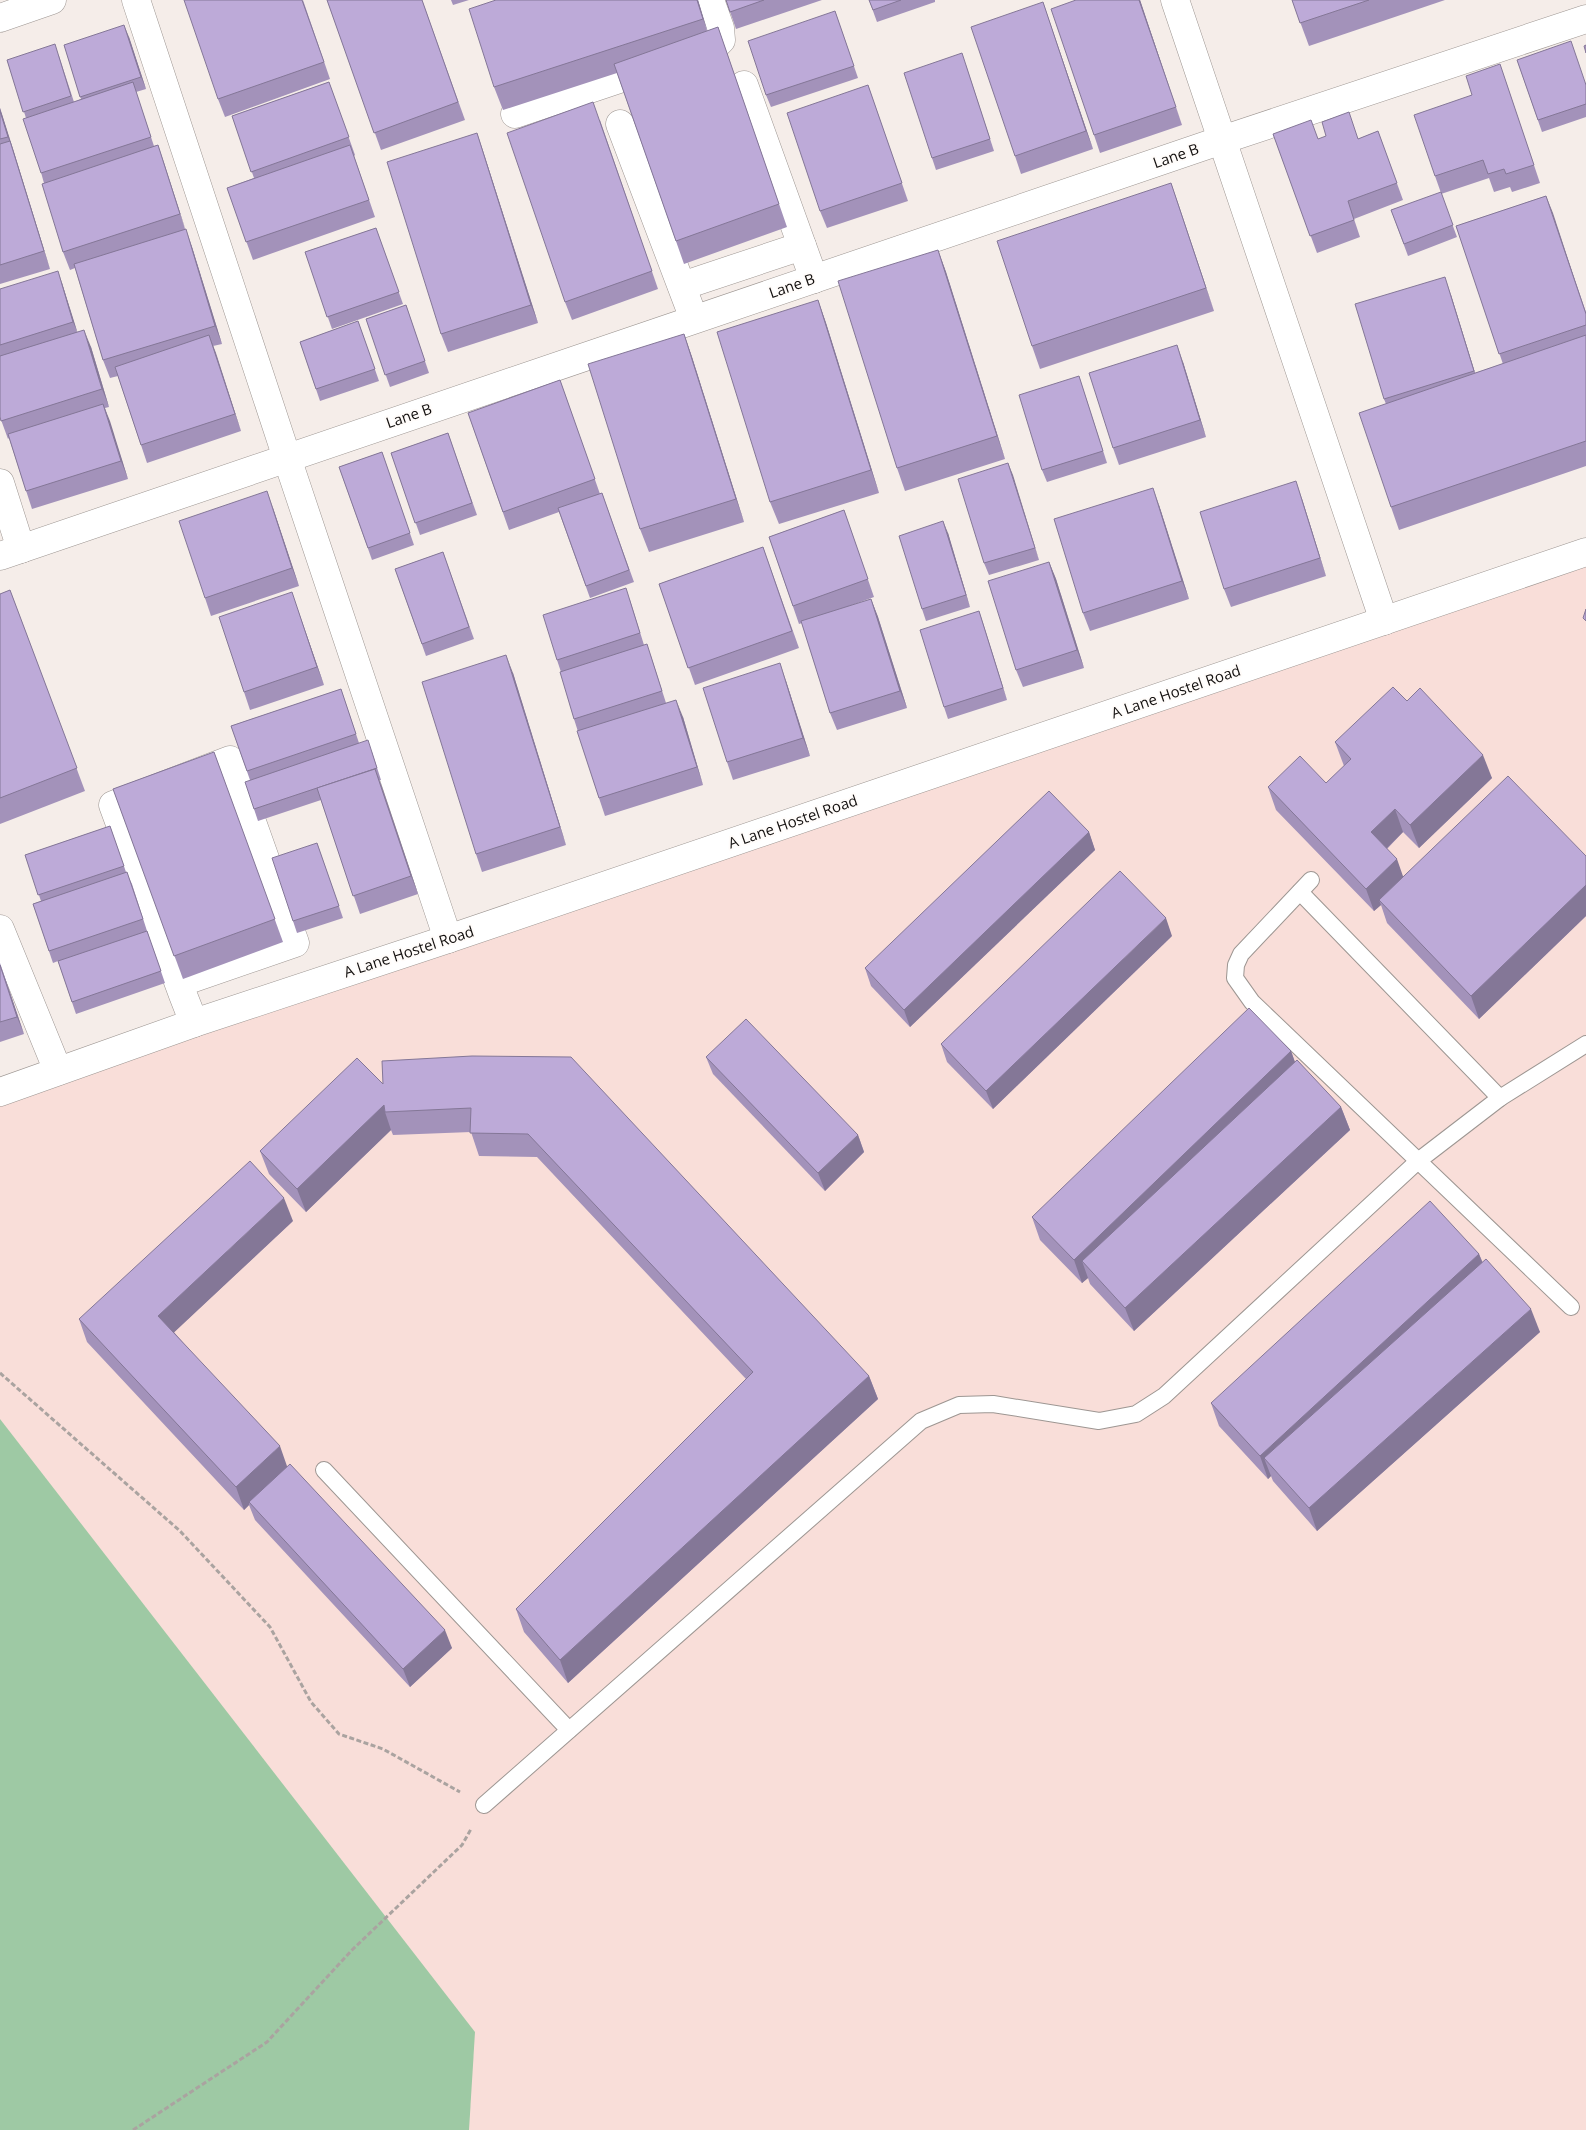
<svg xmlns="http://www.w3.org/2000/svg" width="1586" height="2130" font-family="'Open Sans',sans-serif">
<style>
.education{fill:#f9ded9}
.forest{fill:#9ec9a4}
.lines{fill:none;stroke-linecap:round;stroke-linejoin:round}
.lane-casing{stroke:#9d9692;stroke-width:18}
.street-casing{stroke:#9d9692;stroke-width:29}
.path{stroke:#aaa3a0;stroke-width:3;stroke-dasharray:5 2.5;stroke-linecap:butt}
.lane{stroke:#fff;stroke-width:16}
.street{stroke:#fff;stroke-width:28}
.wall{fill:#a392ba}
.shaded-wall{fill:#847797}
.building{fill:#bdaad8;stroke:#847797}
.labels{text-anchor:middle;stroke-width:4;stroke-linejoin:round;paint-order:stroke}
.street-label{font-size:15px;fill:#13100f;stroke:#fffcfa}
</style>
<rect width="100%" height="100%" fill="#f5ede9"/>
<!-- education -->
<polygon class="education" points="1586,561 1586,2130 0,2130 0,1099"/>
<!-- forest -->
<polygon class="forest" points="0,1419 475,2032 469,2130 0,2130"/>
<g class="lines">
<!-- lane casing -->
<g class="lane-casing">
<g id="lane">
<polyline points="1311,880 1241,954 1236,965 1235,978 1252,1002 1571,1307"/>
<polyline points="1300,892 1500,1098"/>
<polyline points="324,1470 569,1730"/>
<polyline points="484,1805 921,1421 959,1405 993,1404 1099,1421 1136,1414 1164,1396 1418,1161 1500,1098 1586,1044"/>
</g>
</g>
<!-- street casing -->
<g class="street-casing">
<g id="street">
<polyline points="136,0 287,458 448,939"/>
<polyline points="1175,0 1384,621"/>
<polyline points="0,18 52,0"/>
<polyline points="693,54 714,47 721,40 720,28 710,0"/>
<polyline points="744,85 814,279"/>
<polyline points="515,114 655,67"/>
<polyline points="620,124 694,319"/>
<polyline points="682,286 802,246"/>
<polyline points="0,483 21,549"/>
<polyline points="0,556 1222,140 1586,19"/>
<polyline points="0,929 58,1071"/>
<polyline points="179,983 295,943 230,760 113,805 183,995 194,1023"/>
<polyline points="0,1092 194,1023 448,939 1586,552"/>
</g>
</g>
<!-- path -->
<g class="path">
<polyline points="0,1373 180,1531 270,1627 311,1702 339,1734 383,1749 460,1792"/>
<polyline points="133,2130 267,2042 352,1950 462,1845 471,1829"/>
</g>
<!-- lane -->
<use href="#lane" class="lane"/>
<!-- street -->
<use href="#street" class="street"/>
</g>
<!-- wall -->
<g class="wall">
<polygon points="303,0 330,79 225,117 218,99"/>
<polygon points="327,0 422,0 465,120 381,150"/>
<polygon points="451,0 469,0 453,5"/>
<polygon points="698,0 707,31 718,27 787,227 684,264 617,73 503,110 494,87"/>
<polygon points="726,0 822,0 736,29"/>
<polygon points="869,0 935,0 935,2 877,22"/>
<polygon points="1076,0 1140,0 1182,125 1100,153 1094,135"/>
<polygon points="1292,0 1445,0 1309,46"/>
<polygon points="1043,2 1093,149 1021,174 1015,156"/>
<polygon points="835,11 858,78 771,107 766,95"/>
<polygon points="129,37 146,89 136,92 154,146 158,145 164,163 185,229 192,247 222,344 213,346 241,431 147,463 118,376 110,378 103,360 75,268 70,270 63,252 26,118 7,60 59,56 74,102 81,99 64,45"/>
<polygon points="1517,60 1586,84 1586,117 1542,132"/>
<polygon points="966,65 994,151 936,170 932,158"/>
<polygon points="329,82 355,155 354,156 375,217 253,260 227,188 254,178 232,116"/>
<polygon points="1506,82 1540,183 1512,192 1510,187 1494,192 1489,178 1441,194 1457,237 1408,256 1391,210 1441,193 1435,176 1472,95"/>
<polygon points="868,85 908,201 827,228 820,211"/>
<polygon points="0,108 50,269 0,284"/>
<polygon points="600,120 658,289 572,320 565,302"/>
<polygon points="1378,131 1403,200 1354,219 1360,237 1317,253 1273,134 1318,139 1358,139"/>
<polygon points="477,133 483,151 538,323 448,352 441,334"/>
<polygon points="1171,183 1214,311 1040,369 1032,346"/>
<polygon points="1546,196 1586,312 1586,466 1399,530 1391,507 1386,404 1384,399 1451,295 1475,373 1503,364 1456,226"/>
<polygon points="376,228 403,304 332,329 305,252"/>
<polygon points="938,250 946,272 1005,459 905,491 897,468"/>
<polygon points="62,283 77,332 91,347 109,407 105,408 128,479 32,509 9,438 8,439 0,417 0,289"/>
<polygon points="818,300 826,323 879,493 779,524 770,502"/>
<polygon points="406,305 429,373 390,387 366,319"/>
<polygon points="358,321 379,381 320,401 300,342"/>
<polygon points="684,334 692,357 744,522 649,552 640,529"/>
<polygon points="1183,362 1206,437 1119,465 1113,448"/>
<polygon points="1079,376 1107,463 1047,482 1042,470"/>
<polygon points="560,380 600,494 602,493 634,582 590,598 559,512 509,530 468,413"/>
<polygon points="448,433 477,515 420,535 391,453"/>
<polygon points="382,452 414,545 372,560 339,467"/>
<polygon points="1008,463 1039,560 989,575 984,563"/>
<polygon points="1302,499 1326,576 1231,607 1224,589"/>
<polygon points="1159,505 1189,599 1090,631 1083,613"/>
<polygon points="273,508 299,586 211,616 205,598"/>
<polygon points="844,510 874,597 844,608 871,599 878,617 907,708 837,730 830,713 802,623 799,624 769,537"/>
<polygon points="948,533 970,607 926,621 922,609"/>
<polygon points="763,547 799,648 695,685 659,584"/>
<polygon points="443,552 474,639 426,656 395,569"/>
<polygon points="1049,562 1056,579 1084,668 1023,687 1016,670"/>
<polygon points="10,590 85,791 0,824 0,594"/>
<polygon points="630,600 644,645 651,656 666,703 683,717 703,785 605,816 599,798 574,719 561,672 557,660"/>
<polygon points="298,610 324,685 250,710 244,692"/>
<polygon points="979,611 1007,700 948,719 944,707"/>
<polygon points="513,673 566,845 482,872 476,854"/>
<polygon points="786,681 810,756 733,780 727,762"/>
<polygon points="341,689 359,743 372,752 381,780 379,780 418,894 360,914 321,800 258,821 254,809 250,780 231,726"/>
<polygon points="1407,701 1492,778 1419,848 1403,832 1387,849 1403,877 1586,856 1586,916 1479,1019 1387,923 1381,905 1374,911 1276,810 1268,787 1326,783 1344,766 1335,742"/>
<polygon points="214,752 283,942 183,979 113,789"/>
<polygon points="110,826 126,872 132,884 147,931 94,949 147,931 165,983 76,1014 58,961 53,963 33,904 41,901 25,855"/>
<polygon points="1089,832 1095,850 910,1027 871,986 865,968"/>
<polygon points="317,843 343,918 297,933 293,921"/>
<polygon points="1172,936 993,1109 947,1062 941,1044"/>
<polygon points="0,963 24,1034 0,1042"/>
<polygon points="1291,1051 1295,1062 1341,1107 1350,1130 1134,1331 1090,1284 1088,1278 1082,1283 1040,1240 1032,1217"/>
<polygon points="472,1056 869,1376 878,1399 568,1683 524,1632 516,1609 746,1379 537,1157 479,1156 471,1132 393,1135 391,1130 306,1212 269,1174 260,1151 383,1084"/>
<polygon points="706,1057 858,1135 864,1152 825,1191 713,1074"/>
<polygon points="293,1221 174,1332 287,1467 452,1648 410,1687 255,1520 249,1505 244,1510 87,1342 79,1319"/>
<polygon points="1479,1254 1483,1263 1540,1332 1317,1531 1273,1481 1271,1476 1268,1479 1219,1426 1211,1403"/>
</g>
<!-- shaded-wall -->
<g class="shaded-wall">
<polygon points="697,0 698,0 711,42 703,19"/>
<polygon points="1139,0 1140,0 1182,125 1176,107"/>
<polygon points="1043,2 1049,20 1093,149 1086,131"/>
<polygon points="124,25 129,37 146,89 141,77"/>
<polygon points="0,108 14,152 50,269 44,251 8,137 0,111"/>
<polygon points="477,133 483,151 538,323 531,305"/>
<polygon points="158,145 164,163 186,231 180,214"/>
<polygon points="1171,183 1179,206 1214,311 1206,288"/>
<polygon points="1546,196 1553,213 1586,314"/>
<polygon points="186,229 192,247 222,344 215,326"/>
<polygon points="938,250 946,272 1005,459 997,436"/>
<polygon points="58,271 62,283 78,334 73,322"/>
<polygon points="1445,277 1451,295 1480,389 1474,371"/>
<polygon points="818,300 826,323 879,493 871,470"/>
<polygon points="84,330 91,347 109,407 102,389"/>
<polygon points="684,334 692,357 744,522 736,499"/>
<polygon points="209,335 216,353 241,431 235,414"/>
<polygon points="1177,345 1183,362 1206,437 1200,420"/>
<polygon points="103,404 110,421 128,479 121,461"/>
<polygon points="1008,463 1013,475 1039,560 1035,548"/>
<polygon points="1296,481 1302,499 1326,576 1320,558"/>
<polygon points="1153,488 1159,505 1189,599 1182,581"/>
<polygon points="267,491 273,508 299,586 292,568"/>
<polygon points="943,521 948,533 970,607 966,595"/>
<polygon points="1049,562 1056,579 1084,668 1077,650"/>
<polygon points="292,592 298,610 324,685 317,667"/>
<polygon points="871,599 878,617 907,708 900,691"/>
<polygon points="979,611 983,623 1007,700 1003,688"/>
<polygon points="506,655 513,673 566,845 560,827"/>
<polygon points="780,663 786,681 810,756 803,738"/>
<polygon points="676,700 683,717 703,785 697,767"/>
<polygon points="1483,755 1492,778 1419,848 1410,825"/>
<polygon points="375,769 382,787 418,894 411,876"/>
<polygon points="1395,809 1403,832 1380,855 1371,832"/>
<polygon points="1089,832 1095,850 910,1027 904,1010"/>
<polygon points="1397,859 1405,882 1379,900 1381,905 1374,911 1366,889"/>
<polygon points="1586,885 1586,916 1479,1019 1471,996"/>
<polygon points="1166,918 1172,936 993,1109 986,1091"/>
<polygon points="0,963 24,1034 17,1017"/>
<polygon points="1291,1051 1299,1074 1082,1261 1088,1278 1082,1283 1074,1260"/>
<polygon points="384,1105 385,1112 391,1130 306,1212 297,1189"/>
<polygon points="1341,1107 1350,1130 1134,1331 1125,1308"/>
<polygon points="858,1135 864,1152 825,1191 818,1173"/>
<polygon points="284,1198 293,1221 167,1339 158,1316"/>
<polygon points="1479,1254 1488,1277 1264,1458 1271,1476 1268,1479 1260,1456"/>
<polygon points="1531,1309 1540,1332 1317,1531 1309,1508"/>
<polygon points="869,1376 878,1399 568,1683 560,1660"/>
<polygon points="280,1446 288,1469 249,1502 249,1505 244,1510 236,1487"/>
<polygon points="445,1630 452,1648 410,1687 403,1669"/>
</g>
<!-- building -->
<g class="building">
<polygon points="184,0 302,0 324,62 218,99"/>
<polygon points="327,0 422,0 458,102 374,133"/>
<polygon points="496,0 697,0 703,19 494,87 469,9"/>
<polygon points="726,0 764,0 730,12"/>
<polygon points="869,0 901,0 873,10"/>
<polygon points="1076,0 1139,0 1176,107 1094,135 1051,9"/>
<polygon points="1292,0 1369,0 1300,23"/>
<polygon points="1043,2 1086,131 1015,156 971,27"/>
<polygon points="835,11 854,66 766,95 748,41"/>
<polygon points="124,25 141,77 80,97 64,45"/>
<polygon points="718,27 779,204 676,241 614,64"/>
<polygon points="1571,41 1586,85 1586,104 1538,120 1517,60"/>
<polygon points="55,44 71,96 23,112 7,60"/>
<polygon points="1586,45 1586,53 1584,46"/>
<polygon points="962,53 990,139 932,158 904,73"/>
<polygon points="1500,64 1534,165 1506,174 1504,169 1488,174 1483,160 1435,176 1414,115 1472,95 1466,76"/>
<polygon points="133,82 151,137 41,173 23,119"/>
<polygon points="329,82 349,137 251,172 232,116"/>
<polygon points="868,85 902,183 820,211 787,113"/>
<polygon points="593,102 652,271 565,302 507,133"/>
<polygon points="0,111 8,137 0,139"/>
<polygon points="1349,112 1358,139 1378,131 1397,183 1348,201 1354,220 1310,236 1273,134 1311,120 1318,139 1326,136 1322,122"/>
<polygon points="477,133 531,305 441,334 387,162"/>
<polygon points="10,141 44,251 0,265 0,144"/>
<polygon points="158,145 180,214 63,252 42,184"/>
<polygon points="350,145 369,200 246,242 227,188"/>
<polygon points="1171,183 1206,288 1032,346 997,241"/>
<polygon points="1441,192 1453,225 1404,244 1391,210"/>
<polygon points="1546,196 1586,314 1586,325 1499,354 1456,226"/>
<polygon points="376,228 399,292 327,317 305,252"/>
<polygon points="186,229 215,326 103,360 74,264"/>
<polygon points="938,250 997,436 897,468 838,281"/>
<polygon points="58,271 73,322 0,345 0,289"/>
<polygon points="1445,277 1474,371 1384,399 1355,304"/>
<polygon points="818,300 871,470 770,502 717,332"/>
<polygon points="406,305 425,361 385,375 366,319"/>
<polygon points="358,321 375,369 316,389 300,342"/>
<polygon points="84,330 102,389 1,421 0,417 0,356"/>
<polygon points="684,334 736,499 640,529 588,364"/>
<polygon points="209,335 235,414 141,445 115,367"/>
<polygon points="1586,335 1586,441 1391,507 1359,413"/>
<polygon points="1177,345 1200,420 1113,448 1089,373"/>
<polygon points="1079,376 1103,451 1042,470 1019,395"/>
<polygon points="560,380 595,479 503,512 468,413"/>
<polygon points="103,404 121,461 26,491 8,434"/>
<polygon points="448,433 472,503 415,523 391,453"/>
<polygon points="382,452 410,533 368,548 339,467"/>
<polygon points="1008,463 1035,548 984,563 958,479"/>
<polygon points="1296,481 1320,558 1224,589 1200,512"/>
<polygon points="1153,488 1182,581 1083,613 1054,519"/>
<polygon points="267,491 292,568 205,598 179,521"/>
<polygon points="602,493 629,570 586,586 558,508"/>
<polygon points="844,510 868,579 793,606 769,537"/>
<polygon points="943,521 966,595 922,609 899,536"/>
<polygon points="763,547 792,631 688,668 659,584"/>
<polygon points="443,552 469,627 422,644 395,569"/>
<polygon points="1049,562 1077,650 1016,670 988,581"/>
<polygon points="626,588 640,633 557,660 543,615"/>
<polygon points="10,590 77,768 0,798 0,594"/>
<polygon points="292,592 317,667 244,692 219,617"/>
<polygon points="871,599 900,691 830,713 801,621"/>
<polygon points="1586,609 1586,621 1583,618"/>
<polygon points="979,611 1003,688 944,707 920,630"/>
<polygon points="647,644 662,691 574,719 560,672"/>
<polygon points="506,655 560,827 476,854 422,682"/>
<polygon points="780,663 803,738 727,762 703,688"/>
<polygon points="1393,687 1407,701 1420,688 1483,755 1410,825 1395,809 1371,832 1397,859 1366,889 1268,787 1300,756 1326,783 1351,759 1335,742"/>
<polygon points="341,689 356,734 247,771 231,726"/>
<polygon points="676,700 697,767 599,798 577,731"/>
<polygon points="368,740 377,768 254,809 245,782"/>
<polygon points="214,752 275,919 174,956 113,789"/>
<polygon points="375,769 411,876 353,896 317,788"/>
<polygon points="1508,776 1586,856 1586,885 1471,996 1379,900"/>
<polygon points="1049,791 1089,832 904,1010 865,968"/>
<polygon points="110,826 124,866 38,895 25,855"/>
<polygon points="317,843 339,906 293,921 272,858"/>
<polygon points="1120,871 1166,918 986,1091 941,1044"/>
<polygon points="127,872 143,919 49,951 33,904"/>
<polygon points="147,931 161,971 72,1002 58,961"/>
<polygon points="0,965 17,1017 0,1022"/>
<polygon points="1249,1008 1291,1051 1074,1260 1032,1217"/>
<polygon points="746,1019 858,1135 818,1173 706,1057"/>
<polygon points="472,1056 571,1057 869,1376 560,1660 516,1609 753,1372 528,1134 470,1133 471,1108 385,1112 384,1105 297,1189 260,1151 357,1058 383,1084 382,1061"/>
<polygon points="1297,1060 1341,1107 1125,1308 1082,1261"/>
<polygon points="250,1161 284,1198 158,1316 280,1446 236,1487 79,1319"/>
<polygon points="1430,1201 1479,1254 1260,1456 1211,1403"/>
<polygon points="1486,1259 1531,1309 1309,1508 1264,1458"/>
<polygon points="290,1464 445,1630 403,1669 249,1502"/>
</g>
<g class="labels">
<!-- street labels -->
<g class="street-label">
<text transform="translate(1176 156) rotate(-19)" y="5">Lane B</text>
<text transform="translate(792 286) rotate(-19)" y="5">Lane B</text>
<text transform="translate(409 416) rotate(-19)" y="5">Lane B</text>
<text transform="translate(1176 692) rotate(-19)" y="5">A Lane Hostel Road</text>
<text transform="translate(793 822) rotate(-19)" y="5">A Lane Hostel Road</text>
<text transform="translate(409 952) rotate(-18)" y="5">A Lane Hostel Road</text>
</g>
</g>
</svg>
